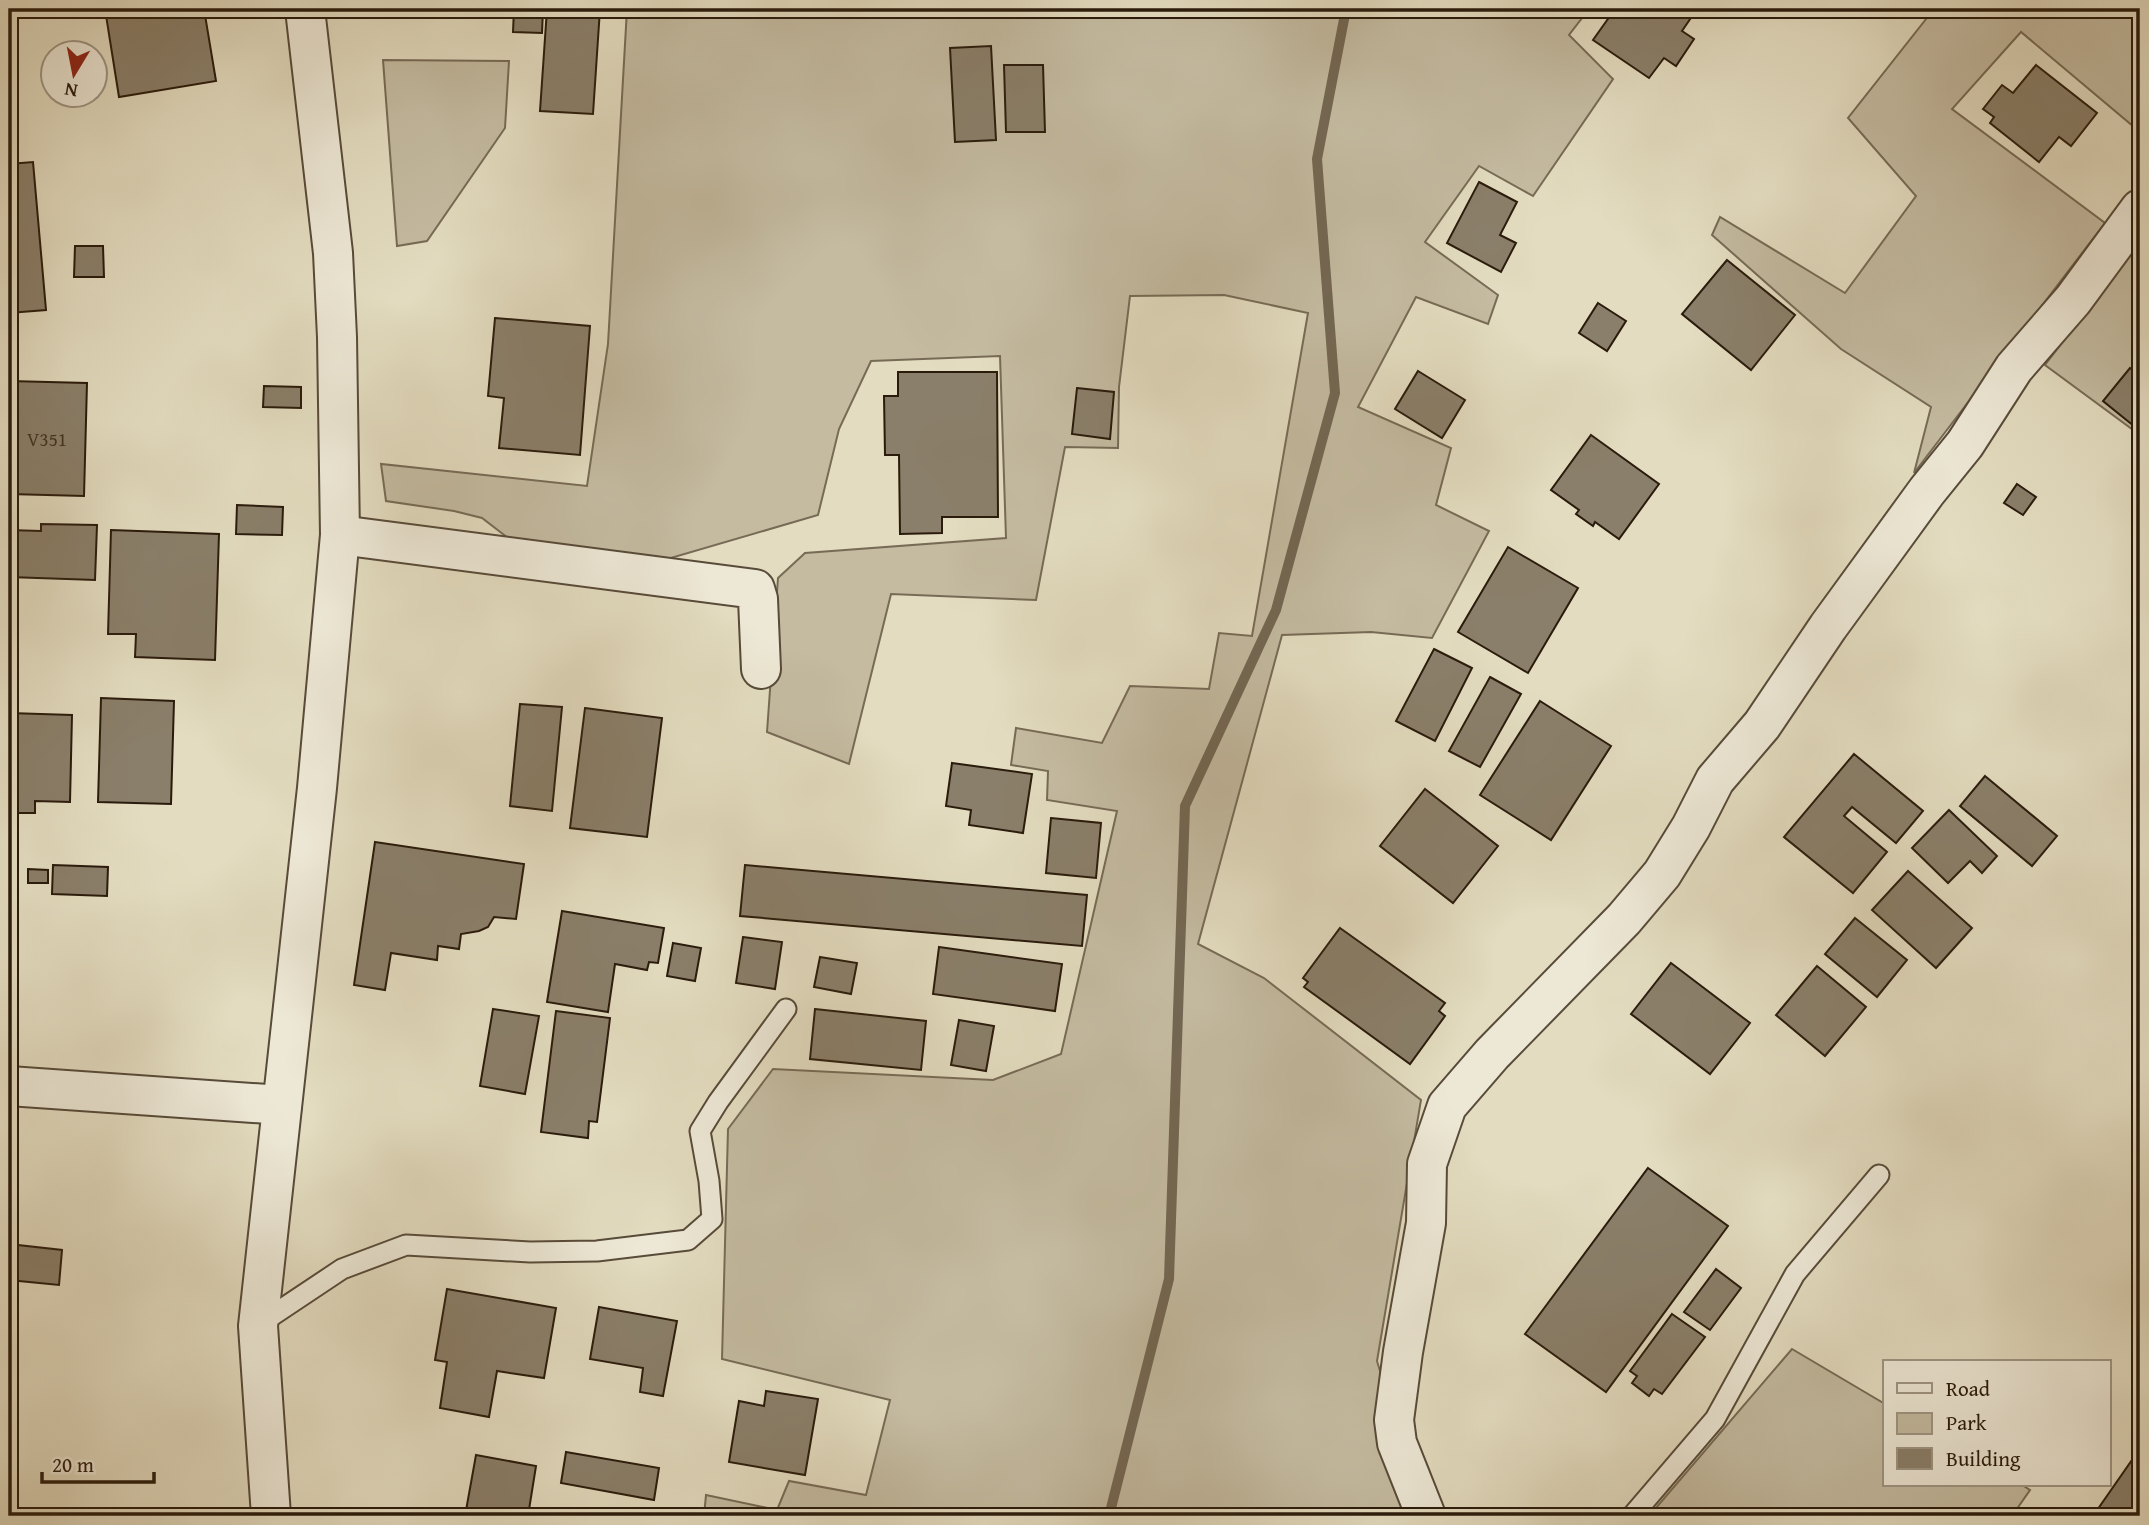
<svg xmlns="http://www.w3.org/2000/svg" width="2149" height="1525" font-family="'Gentium Book Plus',serif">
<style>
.green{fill:#c4bba1;stroke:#776b56;stroke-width:2}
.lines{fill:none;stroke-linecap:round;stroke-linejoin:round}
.stream{stroke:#736753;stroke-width:10}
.building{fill:#8a7f6a;stroke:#2a1b0c;stroke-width:2}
.lane-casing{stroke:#584b39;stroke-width:23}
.street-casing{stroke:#584b39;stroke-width:42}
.lane{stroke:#ede8d6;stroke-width:19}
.street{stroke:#ede8d6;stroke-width:38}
.labels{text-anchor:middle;stroke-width:7;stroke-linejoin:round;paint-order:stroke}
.number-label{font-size:19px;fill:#423424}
</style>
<rect width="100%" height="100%" fill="#e3dcc0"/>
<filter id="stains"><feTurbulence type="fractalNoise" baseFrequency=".00286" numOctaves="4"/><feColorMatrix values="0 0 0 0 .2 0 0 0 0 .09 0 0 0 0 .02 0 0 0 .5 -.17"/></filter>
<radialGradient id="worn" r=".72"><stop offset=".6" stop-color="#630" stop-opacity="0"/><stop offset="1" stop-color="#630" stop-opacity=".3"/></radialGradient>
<!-- green -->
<g class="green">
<polygon points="627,9 1589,9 1569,35 1613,79 1533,196 1479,166 1425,242 1498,295 1488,324 1416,297 1358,407 1451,448 1436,505 1489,531 1432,638 1371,632 1282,635 1198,944 1264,978 1421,1100 1377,1361 1424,1516 704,1516 706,1495 777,1510 789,1481 866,1495 890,1400 722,1359 728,1129 773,1069 993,1080 1061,1054 1117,811 1047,800 1048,771 1011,765 1016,728 1102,743 1130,686 1209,689 1219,633 1252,636 1308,313 1224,295 1130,296 1119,387 1118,448 1065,447 1036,600 891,594 849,764 767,732 778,578 805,553 1006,538 1000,356 871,361 839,429 818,515 664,560 521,548 482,518 454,511 386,501 381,464 587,486 608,344"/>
<polygon points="1934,9 2140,9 2140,132 2021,32 1952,109 2105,223 1914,473 1931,407 1841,349 1712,235 1720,217 1845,293 1916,196 1848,118"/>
<polygon points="383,60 509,61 505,128 427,241 397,246"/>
<polygon points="2140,241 2140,435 2045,365"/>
<polygon points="1792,1349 1885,1404 1885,1485 2022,1485 2030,1490 2012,1516 1649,1516"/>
</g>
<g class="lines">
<!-- stream -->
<polyline class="stream" points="1109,1516 1169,1279 1185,806 1276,610 1335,393 1317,159 1346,9"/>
</g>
<!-- building -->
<g class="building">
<polygon points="105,9 204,9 216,81 119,97"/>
<polygon points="514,9 543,9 542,33 513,32"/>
<polygon points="547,9 600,9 593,114 540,111"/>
<polygon points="1615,9 1697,9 1682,31 1694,39 1676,66 1664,58 1649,78 1593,40"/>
<polygon points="991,46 996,140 955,142 950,48"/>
<polygon points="1004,65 1043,65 1045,132 1006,132"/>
<polygon points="2036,65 2097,113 2071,146 2059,137 2039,162 1990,123 1994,117 1983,109 2002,85 2013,93"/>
<polygon points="33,162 46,310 9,313 9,164"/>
<polygon points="1479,182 1517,202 1500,235 1516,243 1501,272 1447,243"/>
<polygon points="75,246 103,246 104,277 74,277"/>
<polygon points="1727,260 1795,315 1751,370 1682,314"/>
<polygon points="1598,303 1626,321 1607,351 1579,333"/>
<polygon points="495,318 590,326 580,455 499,448 504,398 488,396"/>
<polygon points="2130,368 2140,376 2140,431 2103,401"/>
<polygon points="1418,371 1465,400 1442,438 1395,409"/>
<polygon points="898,372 997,372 998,517 942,517 942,533 900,534 899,455 885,455 884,396 898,396"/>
<polygon points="9,381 87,383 84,496 9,494"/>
<polygon points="264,386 301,387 301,408 263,407"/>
<polygon points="1077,388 1114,392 1110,439 1072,434"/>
<polygon points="1591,435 1659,484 1619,539 1595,522 1593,526 1576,514 1579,510 1551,490"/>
<polygon points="2017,484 2036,497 2023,515 2004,503"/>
<polygon points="237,505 283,507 282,535 236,534"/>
<polygon points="41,524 97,525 95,580 9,577 9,530 41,531"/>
<polygon points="111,530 219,534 215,660 135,657 136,634 108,634"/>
<polygon points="1508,547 1578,588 1528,673 1458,632"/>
<polygon points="1434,649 1472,668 1435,741 1396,721"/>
<polygon points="1490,677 1521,694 1480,767 1449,751"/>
<polygon points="101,698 174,701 171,804 98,802"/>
<polygon points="1540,701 1611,746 1551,840 1480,795"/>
<polygon points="520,704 562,707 552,811 510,806"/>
<polygon points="585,708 662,718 647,837 570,828"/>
<polygon points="9,713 72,715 70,802 35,801 35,813 9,813"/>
<polygon points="1854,754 1923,811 1896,843 1852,807 1844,816 1887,852 1853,893 1784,837"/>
<polygon points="952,763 1032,774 1023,833 969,825 971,810 946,806"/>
<polygon points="1985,776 2057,836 2032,866 1960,806"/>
<polygon points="1425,789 1498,846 1453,903 1380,846"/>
<polygon points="1949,810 1997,856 1982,873 1970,861 1948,883 1912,848"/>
<polygon points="1051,818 1101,823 1096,878 1046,873"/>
<polygon points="375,842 524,864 516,919 494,917 488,927 479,931 461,934 459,949 438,946 437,960 391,953 385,990 354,985"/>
<polygon points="53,865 108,867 107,896 52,894"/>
<polygon points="745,865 1087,895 1082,946 740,916"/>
<polygon points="28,869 48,870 48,883 28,883"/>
<polygon points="1908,871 1972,928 1936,968 1872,910"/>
<polygon points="562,911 664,928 658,963 649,962 647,970 615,964 608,1012 547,1002"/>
<polygon points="1855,918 1907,960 1877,997 1825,954"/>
<polygon points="1340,928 1445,1003 1439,1011 1445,1016 1410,1064 1304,987 1308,982 1303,978"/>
<polygon points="743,937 782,942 775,989 736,983"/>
<polygon points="673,943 701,948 695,981 667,976"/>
<polygon points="939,947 1062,964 1055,1011 933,994"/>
<polygon points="820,957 857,963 851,994 814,987"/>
<polygon points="1671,963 1750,1023 1710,1074 1631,1014"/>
<polygon points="1817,966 1866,1007 1825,1056 1776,1015"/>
<polygon points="493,1009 539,1016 525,1094 480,1086"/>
<polygon points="815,1009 926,1021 921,1070 810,1059"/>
<polygon points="556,1011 610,1018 597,1122 589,1121 588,1138 541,1132"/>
<polygon points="959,1020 994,1026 986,1071 951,1065"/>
<polygon points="1648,1168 1728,1226 1606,1392 1525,1334"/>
<polygon points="9,1244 62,1250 59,1285 9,1280"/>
<polygon points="1716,1269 1741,1288 1710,1330 1684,1312"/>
<polygon points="447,1289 556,1308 544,1378 497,1371 489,1417 440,1408 447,1362 435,1360"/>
<polygon points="599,1307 677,1321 663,1396 640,1392 643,1368 590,1359"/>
<polygon points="1672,1314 1705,1337 1662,1394 1654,1389 1649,1396 1632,1383 1637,1376 1630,1371"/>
<polygon points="766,1391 818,1399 805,1475 729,1462 739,1401 764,1406"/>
<polygon points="566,1452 659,1468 654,1500 561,1483"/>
<polygon points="476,1455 536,1466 528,1516 465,1516"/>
<polygon points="2132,1460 2140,1466 2140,1516 2093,1516"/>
</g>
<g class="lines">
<!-- lane casing -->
<g class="lane-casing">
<g id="lane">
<polyline points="258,1325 342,1269 406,1245 530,1252 597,1251 688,1240 712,1219 709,1181 700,1131 718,1102 786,1009"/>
<polyline points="1632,1516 1715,1419 1795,1274 1879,1175"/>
</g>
</g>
<!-- street casing -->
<g class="street-casing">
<g id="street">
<polyline points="340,535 755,589 758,599 761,669"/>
<polyline points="9,1086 282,1105"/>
<polyline points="271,1516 258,1326 317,788 340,535 337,337 333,253 305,9"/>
<polyline points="1426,1516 1397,1443 1394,1420 1403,1352 1426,1223 1427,1164 1447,1106 1492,1054 1624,919 1662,874 1691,827 1715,780 1762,725 1828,627 1927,491 1965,444 2014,368 2073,300 2140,209"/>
</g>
</g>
<!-- lane -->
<use href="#lane" class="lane"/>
<!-- street -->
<use href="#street" class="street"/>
</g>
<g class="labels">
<!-- number labels -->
<g class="number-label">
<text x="47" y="446">V351</text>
</g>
</g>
<!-- margin -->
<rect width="2149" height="1525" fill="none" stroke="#e3dcc0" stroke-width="35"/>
<rect x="10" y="10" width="2128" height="1504" fill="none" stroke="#2a1b0c" stroke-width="3.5"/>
<rect x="18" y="18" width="2114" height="1490" fill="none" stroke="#2a1b0c" stroke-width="2"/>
<!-- legend -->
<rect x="1883" y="1360" width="228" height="126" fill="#ede8d6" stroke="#9f9685" stroke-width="2"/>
<rect x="1897" y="1383" width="35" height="10" fill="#ede8d6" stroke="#9f9685" stroke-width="2"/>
<text x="1946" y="1396" font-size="21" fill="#2a1b0c">Road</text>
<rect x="1897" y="1413" width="35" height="21" fill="#c4bba1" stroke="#9f9685" stroke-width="2"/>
<text x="1946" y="1430" font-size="21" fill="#2a1b0c">Park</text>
<rect x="1897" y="1448" width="35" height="21" fill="#8a7f6a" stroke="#9f9685" stroke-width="2"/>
<text x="1946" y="1466" font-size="21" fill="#2a1b0c">Building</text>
<!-- north arrow -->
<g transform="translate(74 74) rotate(190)"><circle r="33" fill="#ede8d6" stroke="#9f9685" stroke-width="2"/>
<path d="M0-5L12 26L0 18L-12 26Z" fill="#8f2418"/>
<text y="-10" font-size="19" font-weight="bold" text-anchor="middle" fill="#2a1b0c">N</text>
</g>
<!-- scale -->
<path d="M42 1472v10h112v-10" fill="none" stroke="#2a1b0c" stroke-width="3.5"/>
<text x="52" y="1472" font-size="21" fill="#2a1b0c" stroke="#ede8d6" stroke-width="5" paint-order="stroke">20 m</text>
<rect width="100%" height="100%" filter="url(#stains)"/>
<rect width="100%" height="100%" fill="url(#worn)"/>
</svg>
